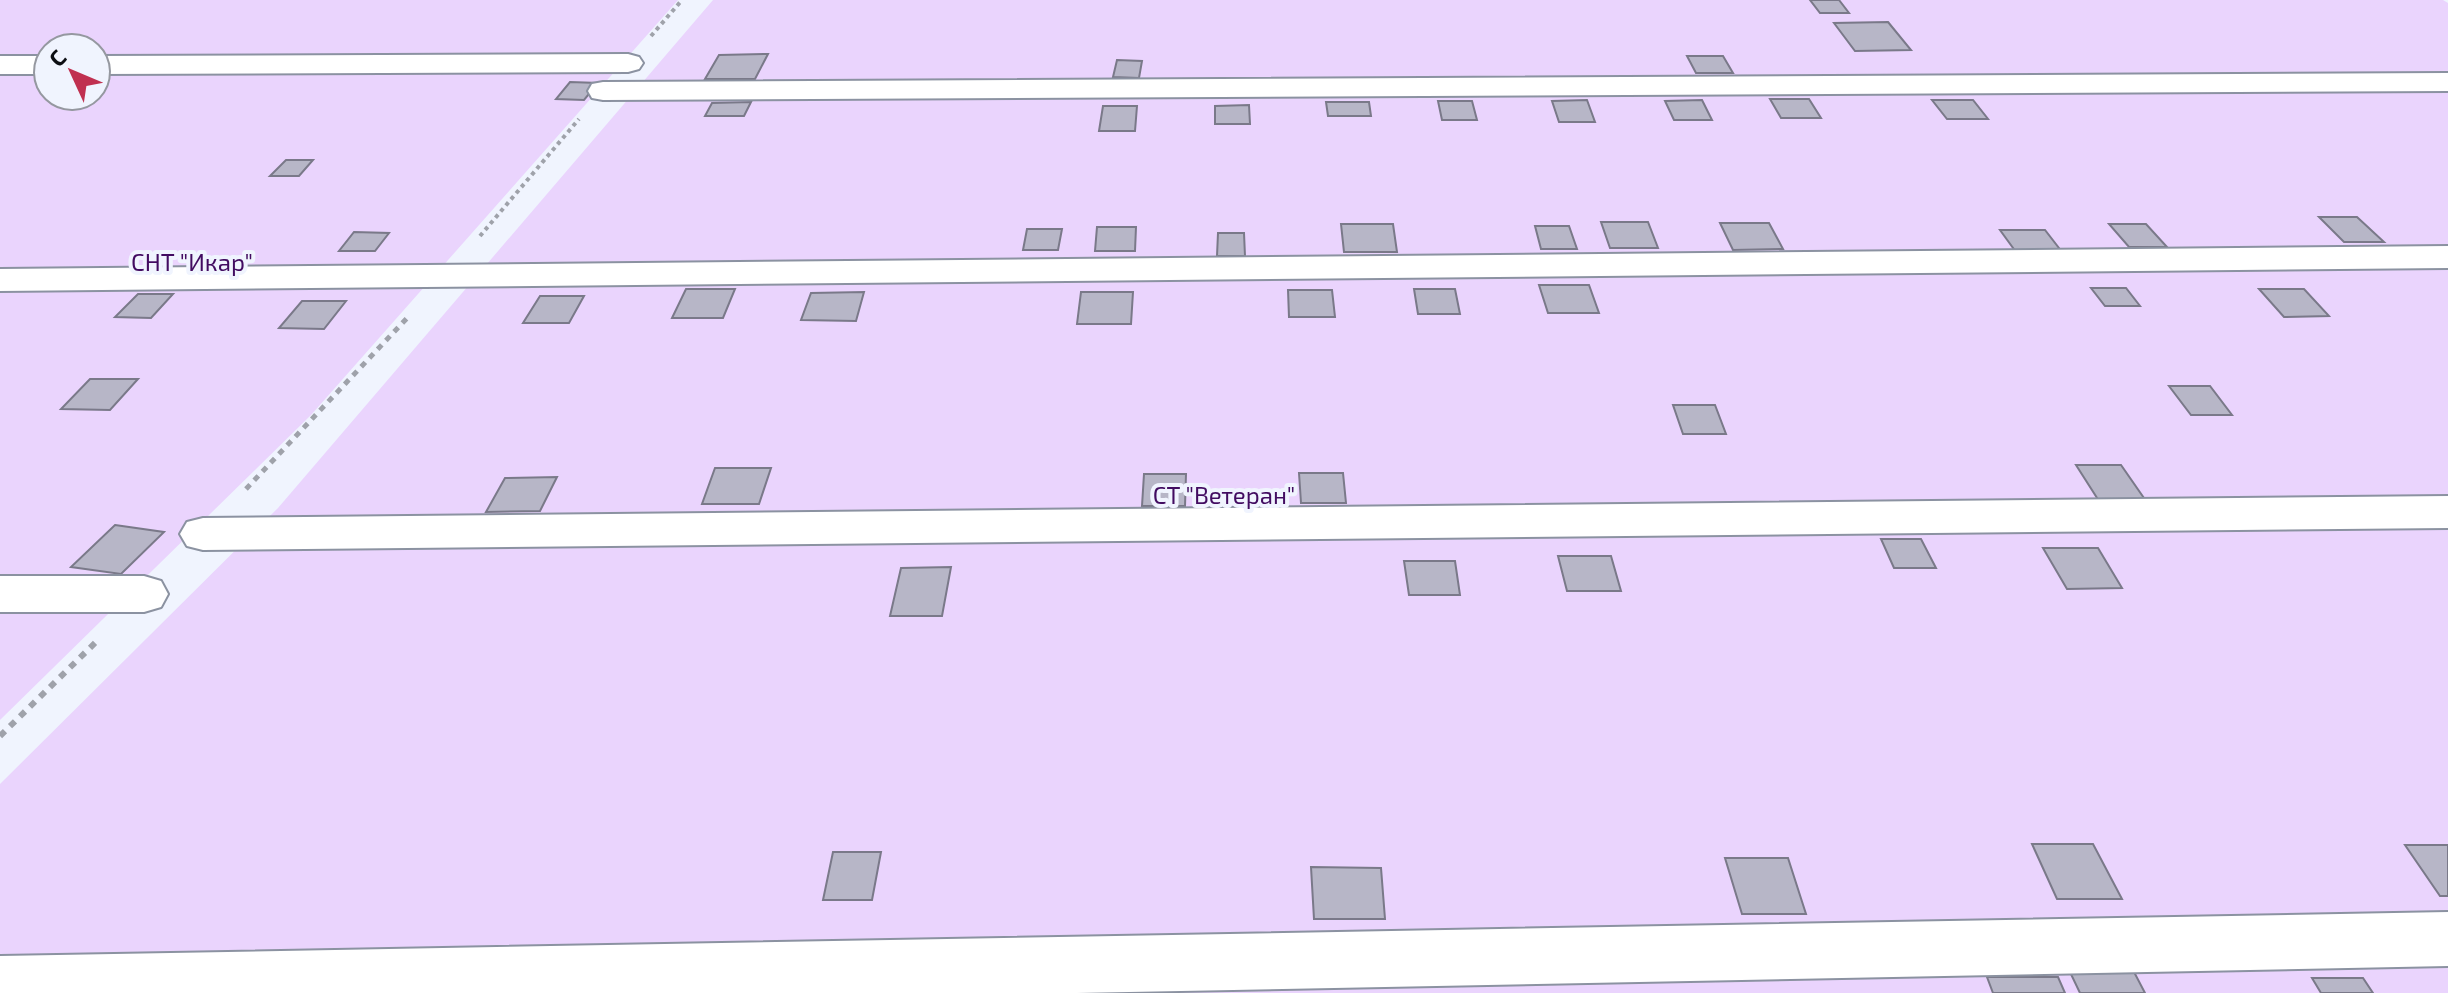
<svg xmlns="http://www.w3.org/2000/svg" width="2448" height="993" font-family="'Exo 2',sans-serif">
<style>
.green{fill:#ead4fd;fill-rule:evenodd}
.building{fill:#b7b6c7;stroke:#7a7989;stroke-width:2}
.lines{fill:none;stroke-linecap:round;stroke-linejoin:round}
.minor-casing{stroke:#8b92a1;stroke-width:4}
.path-far2{stroke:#9fa2aa;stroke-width:4;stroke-dasharray:4 4;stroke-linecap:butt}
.path-far1{stroke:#9fa2aa;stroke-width:5;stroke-dasharray:6 6;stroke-linecap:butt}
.path{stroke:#9fa2aa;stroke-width:6;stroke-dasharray:7 7;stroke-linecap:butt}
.minor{fill:#fff;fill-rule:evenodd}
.labels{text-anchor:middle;stroke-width:8;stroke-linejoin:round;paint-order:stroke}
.park-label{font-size:24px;fill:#420c61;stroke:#f0f4fe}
</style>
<rect width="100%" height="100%" fill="#f0f4fe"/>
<!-- green -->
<g class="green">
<path d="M0,0H678L311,415L0,720ZM48,48H96V96H48Z"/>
<polygon points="713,0 2443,0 2448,3 2448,993 0,993 0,784 278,508"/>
</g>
<!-- building -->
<g class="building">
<polygon points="1810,0 1839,0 1849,13 1820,13"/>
<polygon points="1888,22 1911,50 1855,51 1834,23"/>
<polygon points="768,54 755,79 705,79 719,55"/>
<polygon points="1687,56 1723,56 1733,73 1696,73"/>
<polygon points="1117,60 1142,61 1139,78 1113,77"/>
<polygon points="570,82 598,83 584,100 556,99"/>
<polygon points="1770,99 1809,99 1821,118 1781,118"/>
<polygon points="1587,100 1595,122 1559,122 1552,101"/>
<polygon points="1702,100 1712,120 1674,120 1665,101"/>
<polygon points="1932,100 1973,100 1988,119 1947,119"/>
<polygon points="1438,101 1472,101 1477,120 1442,120"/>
<polygon points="751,102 744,116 705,116 712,103"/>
<polygon points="1326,102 1369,102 1371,116 1328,116"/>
<polygon points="1249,105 1250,124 1215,124 1215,106"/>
<polygon points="1103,106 1137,106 1135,131 1099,131"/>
<polygon points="286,160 313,160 299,176 270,176"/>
<polygon points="2319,217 2357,217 2384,242 2344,242"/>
<polygon points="1601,222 1648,222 1658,248 1610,248"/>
<polygon points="1720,223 1769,223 1783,249 1733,250"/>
<polygon points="1341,224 1393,224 1397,252 1344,252"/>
<polygon points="2109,224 2146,224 2167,247 2129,247"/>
<polygon points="1535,226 1569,226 1577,249 1541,249"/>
<polygon points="1097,227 1136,227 1135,251 1095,251"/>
<polygon points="1027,229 1062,229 1058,250 1023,250"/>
<polygon points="2000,230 2045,230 2062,252 2016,252"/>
<polygon points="354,232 389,233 375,251 339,251"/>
<polygon points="1218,233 1244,233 1245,256 1217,256"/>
<polygon points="1539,285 1589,285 1599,313 1548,313"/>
<polygon points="2091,288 2126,288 2140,306 2105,306"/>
<polygon points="686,289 735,289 723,318 672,318"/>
<polygon points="1414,289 1455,289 1460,314 1418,314"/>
<polygon points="2259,289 2304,289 2329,316 2284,317"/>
<polygon points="1288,290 1332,290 1335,317 1289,317"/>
<polygon points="864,292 856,321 801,320 811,293"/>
<polygon points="1081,292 1133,292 1131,324 1077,324"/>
<polygon points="138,294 173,294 151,318 115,317"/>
<polygon points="540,296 584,296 569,323 523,323"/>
<polygon points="302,301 346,301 324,329 279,328"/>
<polygon points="90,379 138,379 110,410 61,409"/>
<polygon points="2169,386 2210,386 2232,415 2191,415"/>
<polygon points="1673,405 1715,405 1726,434 1683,434"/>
<polygon points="2076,465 2121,465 2146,501 2099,501"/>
<polygon points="715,468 771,468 759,504 702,504"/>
<polygon points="1299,473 1343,473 1346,503 1301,503"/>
<polygon points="1144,474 1186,474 1185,506 1142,506"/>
<polygon points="557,477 540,511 486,512 505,478"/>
<polygon points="115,525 164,532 121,574 71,567"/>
<polygon points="1881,539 1921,539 1936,568 1894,568"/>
<polygon points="2043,548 2098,548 2122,588 2067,589"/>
<polygon points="1558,556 1611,556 1621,591 1567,591"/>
<polygon points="1404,561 1455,561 1460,595 1409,595"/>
<polygon points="951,567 942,616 890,616 901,568"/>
<polygon points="2032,844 2093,844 2122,899 2057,899"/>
<polygon points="2405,845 2448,845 2448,896 2440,896"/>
<polygon points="833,852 881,852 872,900 823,900"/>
<polygon points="1725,858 1788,858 1806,914 1742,914"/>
<polygon points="1311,867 1381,868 1385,919 1314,919"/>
<polygon points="2069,970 2133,970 2145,993 2080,993"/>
<polygon points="1987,977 2058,977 2065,993 1993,993"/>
<polygon points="2312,978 2363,978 2373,993 2321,993"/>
</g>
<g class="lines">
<!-- minor casing -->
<g class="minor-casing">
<g id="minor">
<polygon points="628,54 639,57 643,63 639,69 628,72 96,74 96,56"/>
<rect x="0" y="56" width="48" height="18"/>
<polygon points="2448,73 2448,91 603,100 592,98 588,91 592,84 603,82"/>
<polygon points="2448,246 2448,268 0,291 0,269"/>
<polygon points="2448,496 2448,528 203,550 187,546 180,534 187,522 203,518"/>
<polygon points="0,576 144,576 161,581 168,594 161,607 144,612 0,612"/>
<polygon points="2448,912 2448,966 1077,993 0,993 0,956"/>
</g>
</g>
<!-- path-far2 -->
<g class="path-far2">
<polyline points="651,36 682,0"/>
<polyline points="480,236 579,119"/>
</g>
<!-- path-far1 -->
<polyline class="path-far1" points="246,489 409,316"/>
<!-- path -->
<polyline class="path" points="0,736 96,642"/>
<!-- minor -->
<use href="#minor" class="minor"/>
</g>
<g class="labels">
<!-- park labels -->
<g class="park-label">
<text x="192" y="271">СНТ "Икар"</text>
<text x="1224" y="504">СТ "Ветеран"</text>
</g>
</g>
<!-- north arrow -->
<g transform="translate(72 72) rotate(314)"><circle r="38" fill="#f0f4fe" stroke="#9598a0" stroke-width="2"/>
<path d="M0-6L14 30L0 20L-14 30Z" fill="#c03050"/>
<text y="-12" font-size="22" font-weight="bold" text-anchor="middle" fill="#0c0e13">С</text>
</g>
</svg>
